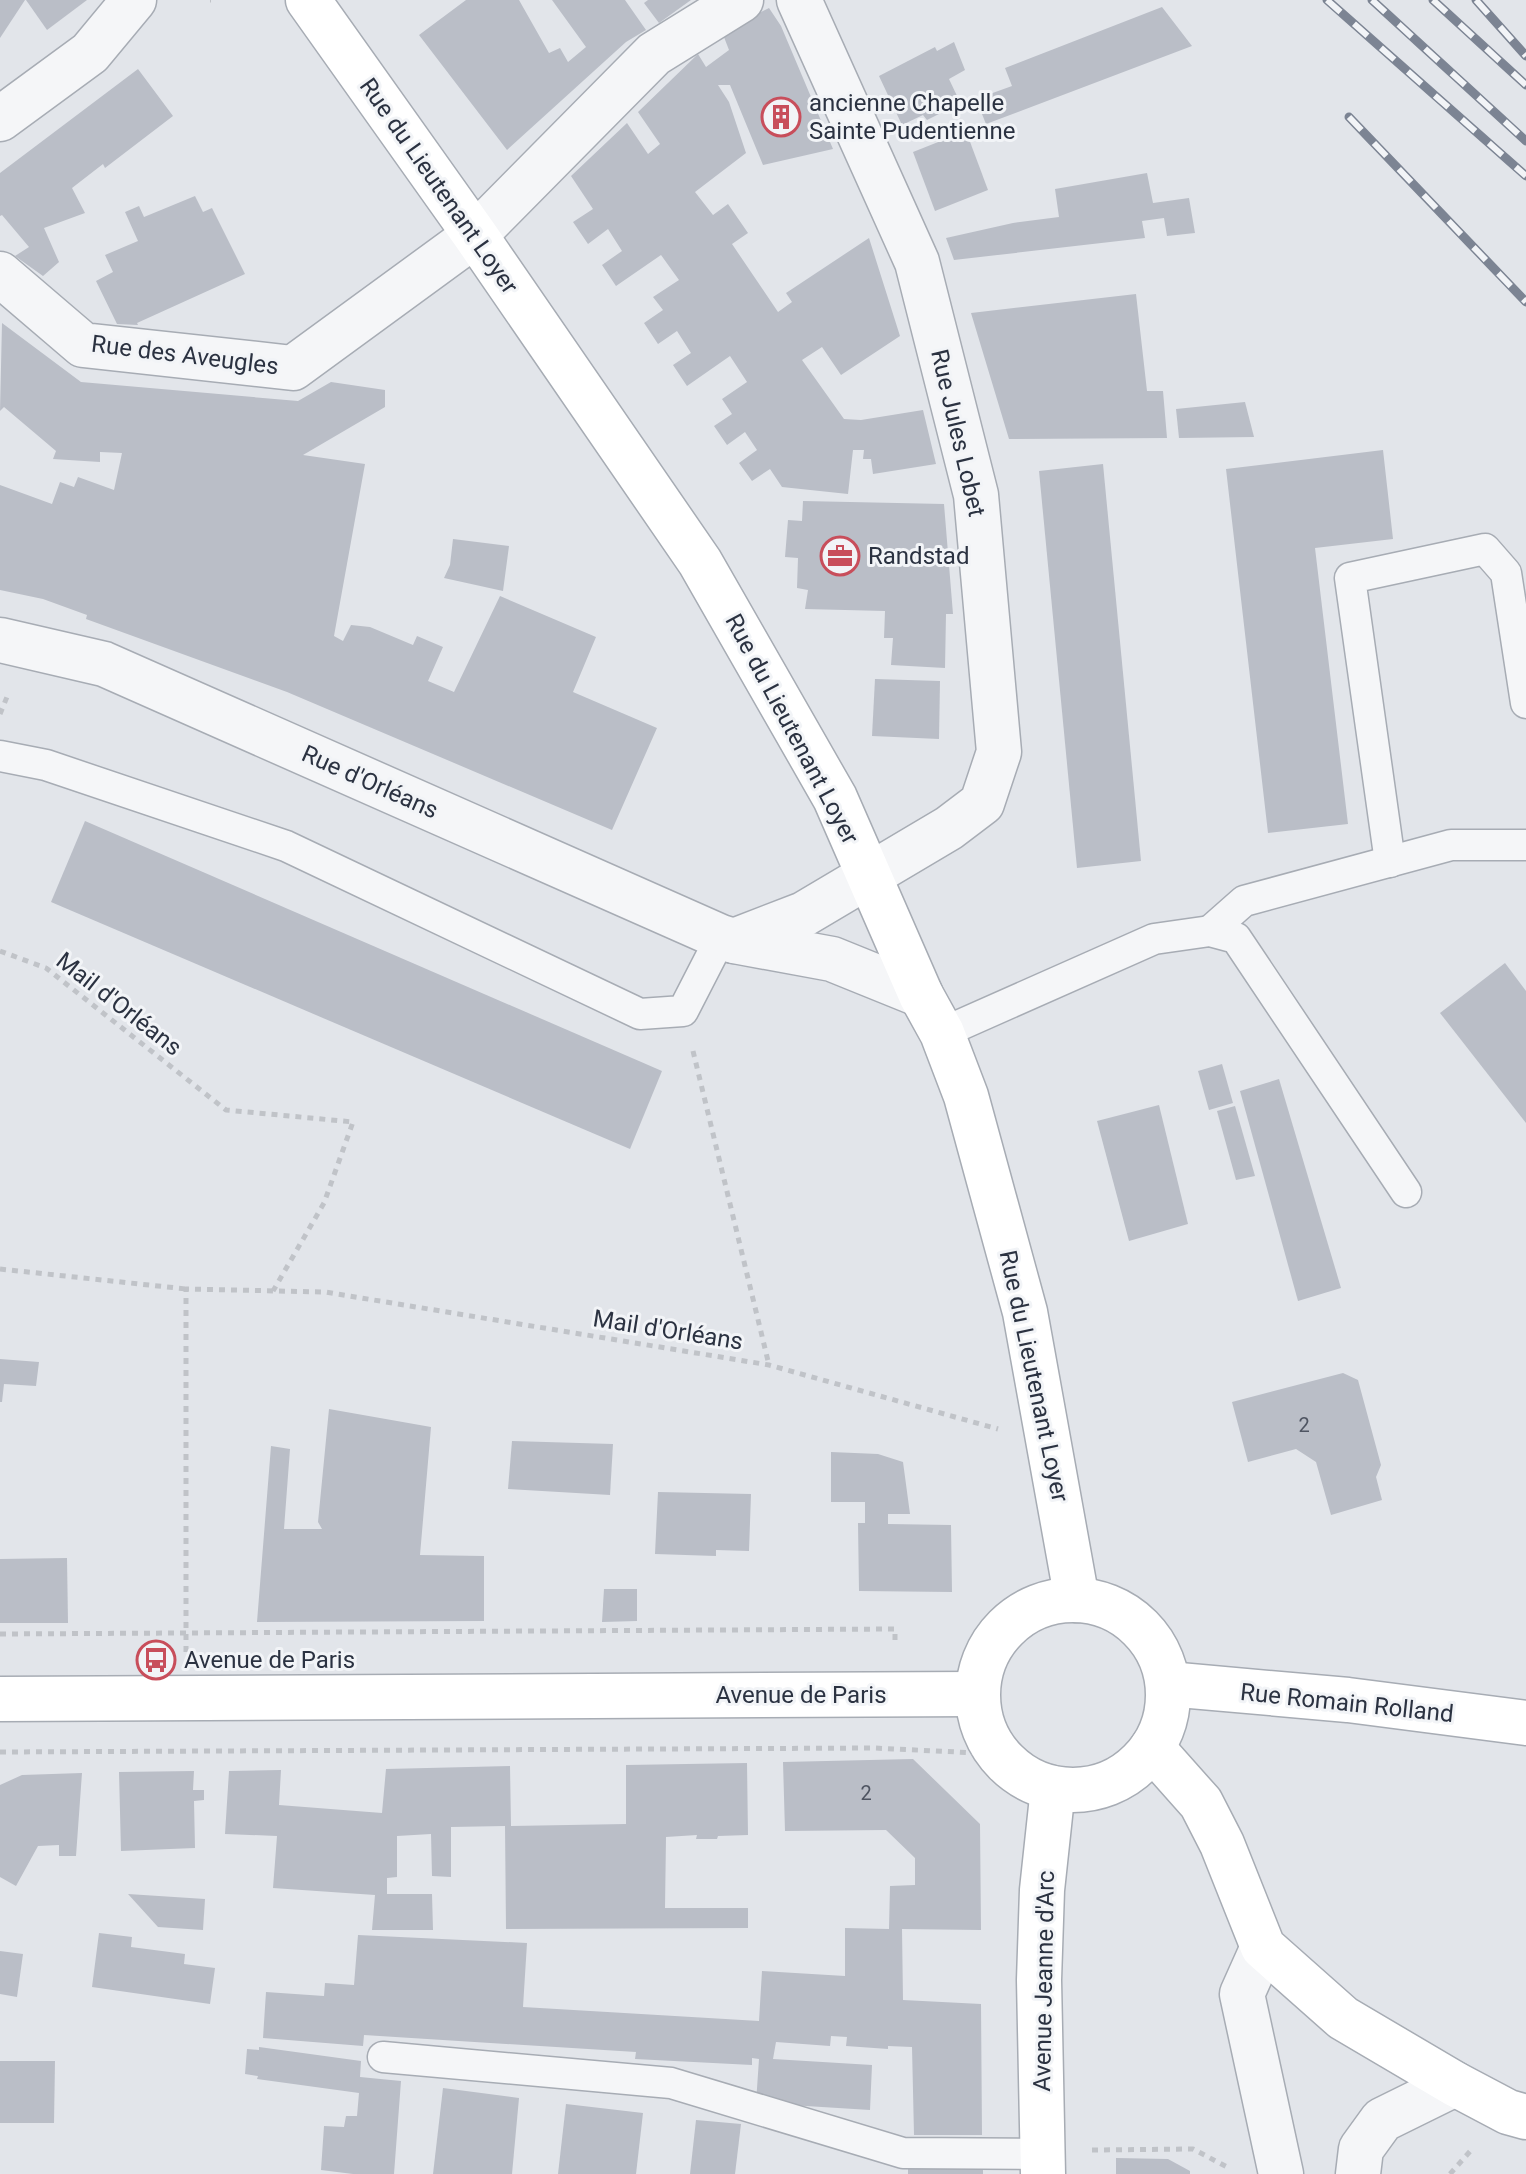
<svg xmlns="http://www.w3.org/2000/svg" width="1526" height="2174" font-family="Roboto,sans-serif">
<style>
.building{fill:#babec7}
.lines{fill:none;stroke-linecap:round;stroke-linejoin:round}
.lane-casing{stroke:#a7acb4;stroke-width:33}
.street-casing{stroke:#a7acb4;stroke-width:47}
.secondary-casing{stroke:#a7acb4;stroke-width:47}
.path{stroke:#c0c3c8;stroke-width:5;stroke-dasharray:6 6;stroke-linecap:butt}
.lane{stroke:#f5f6f8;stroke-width:30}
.street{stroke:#f5f6f8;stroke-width:44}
.secondary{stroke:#fff;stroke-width:44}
.rail-casing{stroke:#7c8493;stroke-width:9}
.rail{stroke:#f2f4f7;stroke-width:6;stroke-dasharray:18;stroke-linecap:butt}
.labels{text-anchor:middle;stroke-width:6;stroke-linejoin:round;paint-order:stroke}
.number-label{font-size:20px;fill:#4f5562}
.poi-label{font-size:24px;fill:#2b3241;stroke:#f2f4f7;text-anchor:start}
.street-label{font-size:24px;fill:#2b3241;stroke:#f2f4f7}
</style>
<rect width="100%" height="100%" fill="#e2e5ea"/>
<!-- building -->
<g class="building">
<polygon points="0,0 25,0 0,38"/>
<polygon points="26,0 87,0 47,30"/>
<polygon points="466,0 519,0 549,53 560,48 568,62 586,47 552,0 625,0 646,30 626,42 507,150 419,35"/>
<polygon points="648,0 691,0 659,23 644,3"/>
<polygon points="1162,7 1192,46 986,124 976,99 1012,86 1005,68"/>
<polygon points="769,8 781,26 833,149 763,165 730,85 718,85 729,102 746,153 695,192 713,215 728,204 748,233 732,244 778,312 792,302 786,293 869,238 900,336 841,375 822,347 802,360 844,419 861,420 923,410 936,464 873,474 871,459 863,459 864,450 853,450 848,494 782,487 770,469 752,481 739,463 757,450 745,432 727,445 714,426 732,414 722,399 747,382 730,356 687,386 673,365 691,353 677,331 658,344 644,323 663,310 653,297 679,280 661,255 616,286 602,265 622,251 608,229 588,244 573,222 593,209 571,176 627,123 648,154 660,144 638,112 698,54 706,67 729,50 722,32"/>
<polygon points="954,42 965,70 949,79 958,98 938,107 941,113 927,120 923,115 902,125 879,76 935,47 937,51"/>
<polygon points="138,69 173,116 105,168 103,164 72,188 85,213 44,228 59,262 43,276 15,256 29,247 2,215 0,216 0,173"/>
<polygon points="966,131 988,190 935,211 913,152"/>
<polygon points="1147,173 1153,203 1189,198 1195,233 1167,236 1164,218 1142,221 1145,238 954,260 946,238 1013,223 1059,217 1055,189"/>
<polygon points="195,196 203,212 212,208 245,274 137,323 138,325 117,324 96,281 113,272 105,255 138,241 125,212 139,206 144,217"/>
<polygon points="1136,294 1147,391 1163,391 1167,438 1009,439 971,313"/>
<polygon points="2,323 81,382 298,401 331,382 385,390 385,407 303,455 365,464 334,636 343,641 351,625 370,627 413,645 417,636 443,647 428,681 454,692 500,596 596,637 573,692 657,728 612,830 287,692 86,619 87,615 43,599 0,590 0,485 52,504 60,482 74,487 78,477 114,490 122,453 100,452 100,462 53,459 56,451 4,407 0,411"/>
<polygon points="1245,402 1254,437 1179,438 1176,409"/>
<polygon points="1383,450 1393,539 1315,548 1348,824 1268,833 1226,469"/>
<polygon points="1103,464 1141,861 1077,868 1039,471"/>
<polygon points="803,501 944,504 953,614 946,614 945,668 891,665 893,638 884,638 885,611 805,609 808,590 797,588 798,558 785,557 788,520 802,521"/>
<polygon points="453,539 509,546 503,591 444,578 450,565"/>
<polygon points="875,679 940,681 939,739 872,736"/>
<polygon points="85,821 662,1071 630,1149 51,902"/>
<polygon points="1505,963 1526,991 1526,1123 1440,1013"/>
<polygon points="1222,1064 1233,1103 1209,1110 1198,1071"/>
<polygon points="1279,1079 1341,1288 1298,1301 1240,1091"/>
<polygon points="1159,1105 1188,1224 1129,1241 1097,1121"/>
<polygon points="1235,1106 1255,1176 1236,1180 1217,1111"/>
<polygon points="0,1359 39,1362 36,1386 4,1384 2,1402 0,1402"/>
<polygon points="1343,1373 1358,1380 1381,1465 1376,1477 1382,1500 1331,1515 1316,1462 1296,1449 1248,1462 1232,1402"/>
<polygon points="329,1409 431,1427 420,1555 484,1556 484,1621 257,1622 271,1446 290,1449 284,1529 322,1529 318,1522"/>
<polygon points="512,1441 613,1444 610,1495 508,1489"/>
<polygon points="831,1452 878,1454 903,1462 910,1514 888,1514 888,1524 951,1525 952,1592 859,1591 858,1523 865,1523 865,1502 831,1502"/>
<polygon points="658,1492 751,1494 749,1551 716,1550 716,1556 655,1554"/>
<polygon points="67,1558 68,1623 0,1623 0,1559"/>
<polygon points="604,1589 637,1589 637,1621 602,1622"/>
<polygon points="913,1759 980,1824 981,1930 902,1929 903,2000 981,2004 982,2135 914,2135 912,2047 888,2046 888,2049 846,2046 847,2037 831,2036 830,2046 776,2042 773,2059 872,2065 870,2110 756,2103 759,2059 752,2058 752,2065 635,2059 636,2052 364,2035 363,2046 263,2038 266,1992 324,1996 325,1983 354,1985 358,1935 527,1943 523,2007 759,2021 762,1971 845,1976 845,1928 889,1929 890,1886 915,1885 915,1858 886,1830 785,1831 783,1762"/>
<polygon points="747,1763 748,1835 718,1836 717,1839 696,1839 697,1835 666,1837 665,1908 748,1908 748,1928 506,1929 505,1826 451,1827 451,1877 432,1876 431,1834 397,1836 397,1877 387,1878 387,1894 432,1894 433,1930 372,1930 375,1895 273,1888 277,1836 225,1834 229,1771 281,1770 279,1805 382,1813 386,1769 510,1766 511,1826 626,1824 626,1765"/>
<polygon points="194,1771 193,1790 204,1790 204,1800 194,1801 195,1848 121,1851 119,1772"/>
<polygon points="82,1773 76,1856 59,1856 59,1845 38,1846 16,1886 0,1877 0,1785 22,1775"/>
<polygon points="128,1894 205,1899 203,1930 158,1927"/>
<polygon points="99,1933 132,1937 131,1947 185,1954 184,1964 215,1968 210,2004 92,1987"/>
<polygon points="0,1951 23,1954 17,1997 0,1994"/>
<polygon points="259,2047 361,2061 360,2077 401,2081 394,2174 353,2174 321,2170 324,2126 344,2127 346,2116 357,2116 359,2093 257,2079 258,2076 245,2074 247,2049 259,2050"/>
<polygon points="0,2061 55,2061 54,2123 0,2123"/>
<polygon points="443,2088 519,2098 512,2174 433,2174"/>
<polygon points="566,2104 643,2113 636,2174 558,2174"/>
<polygon points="696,2120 741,2124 735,2174 690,2174"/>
<polygon points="1116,2158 1168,2159 1190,2171 1190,2174 1116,2174"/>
<rect x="908" y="2163" width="75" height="11"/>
</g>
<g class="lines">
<!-- lane casing -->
<g class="lane-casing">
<g id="lane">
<polyline points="0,756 46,765 286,846 640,1014 683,1011 721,937"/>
<polyline points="1390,862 1350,578 1485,549 1506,573 1526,703"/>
<polyline points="1210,931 1244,901 1451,845 1526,845"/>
<polyline points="942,1033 1154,939 1210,931 1236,938 1406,1192"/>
<polyline points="383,2057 671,2083 903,2153 1043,2154"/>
</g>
</g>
<!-- street casing -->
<g class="street-casing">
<g id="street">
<polyline points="0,119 90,53 134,0"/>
<polyline points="0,274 83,345 293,368 475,235 654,54 741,0"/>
<polyline points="0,640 104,664 721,937 734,941 832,959 921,995"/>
<polyline points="734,941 804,914 949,828 982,803 999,752 976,495 917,262 799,0"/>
<polyline points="1263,1947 1242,1994 1281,2174"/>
<polyline points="1358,2174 1361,2149 1382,2120 1455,2084"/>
</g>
</g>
<!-- secondary casing -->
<g class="secondary-casing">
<g id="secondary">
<polyline points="308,0 475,235 700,562 835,798 921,995 942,1033 966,1096 1025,1312 1077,1600"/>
<circle cx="1073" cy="1695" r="95"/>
<polyline points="1168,1684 1348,1700 1526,1723"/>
<polyline points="0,1699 977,1694"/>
<polyline points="1152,1748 1201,1803 1222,1844 1263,1947 1343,2018 1455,2084 1508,2112 1526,2117"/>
<polyline points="1043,2174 1039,1980 1042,1890 1053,1788"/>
</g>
</g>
<!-- path -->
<g class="path">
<polyline points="210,0 211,0"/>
<polyline points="0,714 9,692"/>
<polyline points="0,951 46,968 226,1110 353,1122 324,1203 273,1291"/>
<polyline points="693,1051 769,1365"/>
<polyline points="0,1269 186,1289"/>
<polyline points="0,1634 895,1629 895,1646"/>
<polyline points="186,1652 186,1289 325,1292 769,1365 998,1429"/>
<polyline points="0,1752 874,1748 998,1754"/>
<polyline points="1092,2150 1193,2149 1229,2168"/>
<polyline points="1450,2174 1473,2148"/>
</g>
<!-- lane -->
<use href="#lane" class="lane"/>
<!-- street -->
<use href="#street" class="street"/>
<!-- secondary -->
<use href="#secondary" class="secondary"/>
<!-- rail casing -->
<g class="rail-casing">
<g id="rail">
<polyline points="1327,0 1526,176"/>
<polyline points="1372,0 1526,141"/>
<polyline points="1433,0 1526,85"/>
<polyline points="1476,0 1526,56"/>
<polyline points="1349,117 1526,302"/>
</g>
</g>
<!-- rail -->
<use href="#rail" class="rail"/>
</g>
<!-- icons -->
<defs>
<g id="building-ring" transform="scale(2)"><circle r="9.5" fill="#f2f4f7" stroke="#c84e5b" stroke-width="1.5"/><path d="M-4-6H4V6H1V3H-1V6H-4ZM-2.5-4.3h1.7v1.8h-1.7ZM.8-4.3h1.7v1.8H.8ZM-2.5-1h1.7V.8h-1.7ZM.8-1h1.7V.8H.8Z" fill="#c84e5b"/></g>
<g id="office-ring" transform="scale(2)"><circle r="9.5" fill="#f2f4f7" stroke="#c84e5b" stroke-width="1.5"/><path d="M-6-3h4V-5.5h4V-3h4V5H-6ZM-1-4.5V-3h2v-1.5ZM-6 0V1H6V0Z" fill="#c84e5b"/></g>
<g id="bus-ring" transform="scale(2)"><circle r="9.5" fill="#f2f4f7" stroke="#c84e5b" stroke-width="1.5"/><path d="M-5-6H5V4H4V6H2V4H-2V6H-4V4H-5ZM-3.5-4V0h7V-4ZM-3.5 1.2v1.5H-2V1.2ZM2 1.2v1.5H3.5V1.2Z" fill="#c84e5b"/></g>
</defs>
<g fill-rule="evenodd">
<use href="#building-ring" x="781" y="117"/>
<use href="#office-ring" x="840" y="556"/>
<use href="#bus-ring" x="156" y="1660"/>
</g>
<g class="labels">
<!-- number labels -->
<g class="number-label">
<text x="1304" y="1432">2</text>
<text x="866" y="1800">2</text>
</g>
<!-- poi labels -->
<g class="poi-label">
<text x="809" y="111">ancienne Chapelle<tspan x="809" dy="28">Sainte Pudentienne</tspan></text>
<text x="868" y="564">Randstad</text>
<text x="184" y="1668">Avenue de Paris</text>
</g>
<!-- street labels -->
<g class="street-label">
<text transform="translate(439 186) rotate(55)" y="8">Rue du Lieutenant Loyer</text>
<text transform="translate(185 355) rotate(7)" y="8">Rue des Aveugles</text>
<text transform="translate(958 433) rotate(77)" y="8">Rue Jules Lobet</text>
<text transform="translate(792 729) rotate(62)" y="8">Rue du Lieutenant Loyer</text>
<text transform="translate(370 782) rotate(24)" y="8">Rue d'Orléans</text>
<text transform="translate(119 1004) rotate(38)" y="8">Mail d'Orléans</text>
<text transform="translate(668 1330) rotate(9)" y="8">Mail d'Orléans</text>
<text transform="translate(1034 1376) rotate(78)" y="8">Rue du Lieutenant Loyer</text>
<text x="801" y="1703">Avenue de Paris</text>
<text transform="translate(1347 1703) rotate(6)" y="8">Rue Romain Rolland</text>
<text transform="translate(1044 1981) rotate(-89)" y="8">Avenue Jeanne d'Arc</text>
</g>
</g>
</svg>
